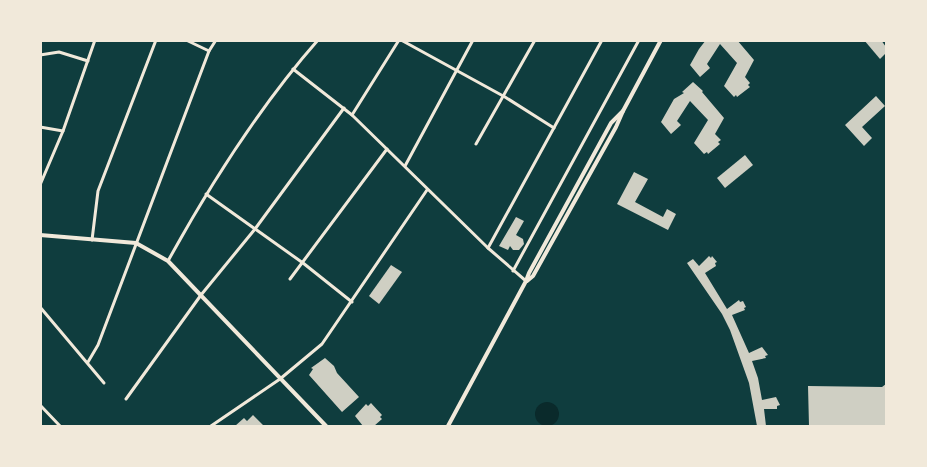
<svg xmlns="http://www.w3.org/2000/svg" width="927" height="467" font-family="Helvetica,sans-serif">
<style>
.water{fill:#0a2a2b}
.building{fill:#cfcfc3}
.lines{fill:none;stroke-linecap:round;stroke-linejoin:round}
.minor{stroke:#f1e9da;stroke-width:3}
.tertiary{stroke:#f1e9da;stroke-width:4}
.secondary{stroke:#f1e9da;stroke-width:4}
</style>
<rect width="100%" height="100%" fill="#0f3d3e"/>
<!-- water -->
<circle class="water" cx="547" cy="414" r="12"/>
<!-- building -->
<g class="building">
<polygon points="706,40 737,40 754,60 745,77 750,83 748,85 750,87 737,97 736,95 734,97 724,86 737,63 720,44 707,64 710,68 700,77 690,65 699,49"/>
<polygon points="864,40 881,40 886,47 886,53 880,59"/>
<polygon points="693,82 703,91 702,92 724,118 715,134 721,140 718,142 720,144 708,154 707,152 704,154 694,143 708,120 690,101 677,121 681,125 671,134 661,122 674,99 684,93 682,92"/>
<polygon points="876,96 885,106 862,127 872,138 864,146 845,125"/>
<polygon points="745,155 753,165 725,188 717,178"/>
<polygon points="634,172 648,179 635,202 663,217 667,209 676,214 668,230 617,204"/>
<polygon points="516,217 524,221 516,235 523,239 524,244 519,250 513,250 510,246 508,250 499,246"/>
<polygon points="709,256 711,258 712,256 717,262 715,263 716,266 705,273 727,309 739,300 740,302 743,301 746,307 744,308 745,310 732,315 749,353 762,347 768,355 765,356 766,358 752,361 758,378 762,400 776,397 780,405 777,406 777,409 764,409 766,426 757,426 749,383 730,330 722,314 687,263 693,259 699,266"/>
<polygon points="391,265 402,272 379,304 369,296"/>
<polygon points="325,358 334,366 337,373 359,397 342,412 309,375 313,369 311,368"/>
<polygon points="886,384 886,426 809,426 808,386 882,387"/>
<polygon points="371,403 382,415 380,417 382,419 374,426 363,426 355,416 366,404 368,406"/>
<polygon points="253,415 264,426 235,426 244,418 247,421"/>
</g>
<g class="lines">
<!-- minor -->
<g class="minor">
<polyline points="186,40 209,51"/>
<polyline points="401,40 505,97 554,128"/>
<polyline points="40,55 59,52 88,61"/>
<polyline points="293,69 352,115 488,248 526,281"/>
<polyline points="352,115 399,40"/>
<polyline points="40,127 63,131"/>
<polyline points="476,144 535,40"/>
<polyline points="405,166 473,40"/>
<polyline points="40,185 63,131 95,40"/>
<polyline points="206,194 303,263 352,302"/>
<polyline points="92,240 98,191 156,40"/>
<polyline points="488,248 602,40"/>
<path d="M168,261C211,183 259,107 318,40"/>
<polyline points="513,271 639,40"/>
<polyline points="290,279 387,149"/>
<polyline points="40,307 104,383"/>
<polyline points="88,362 98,345 209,51 216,40"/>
<polyline points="126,399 201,295 255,229 344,108"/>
<polyline points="40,405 60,426"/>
<polyline points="211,426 280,379 322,344 427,190"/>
</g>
<!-- tertiary -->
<polyline class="tertiary" points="40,235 136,243 168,261 326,426"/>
<!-- secondary -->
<g class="secondary">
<polyline points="527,281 533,276 616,127 623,111 661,40"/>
<polyline points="448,426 526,281 529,273 611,123 623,111"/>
</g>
</g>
<!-- border -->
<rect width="927" height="467" fill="none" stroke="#f1e9da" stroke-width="84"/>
</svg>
